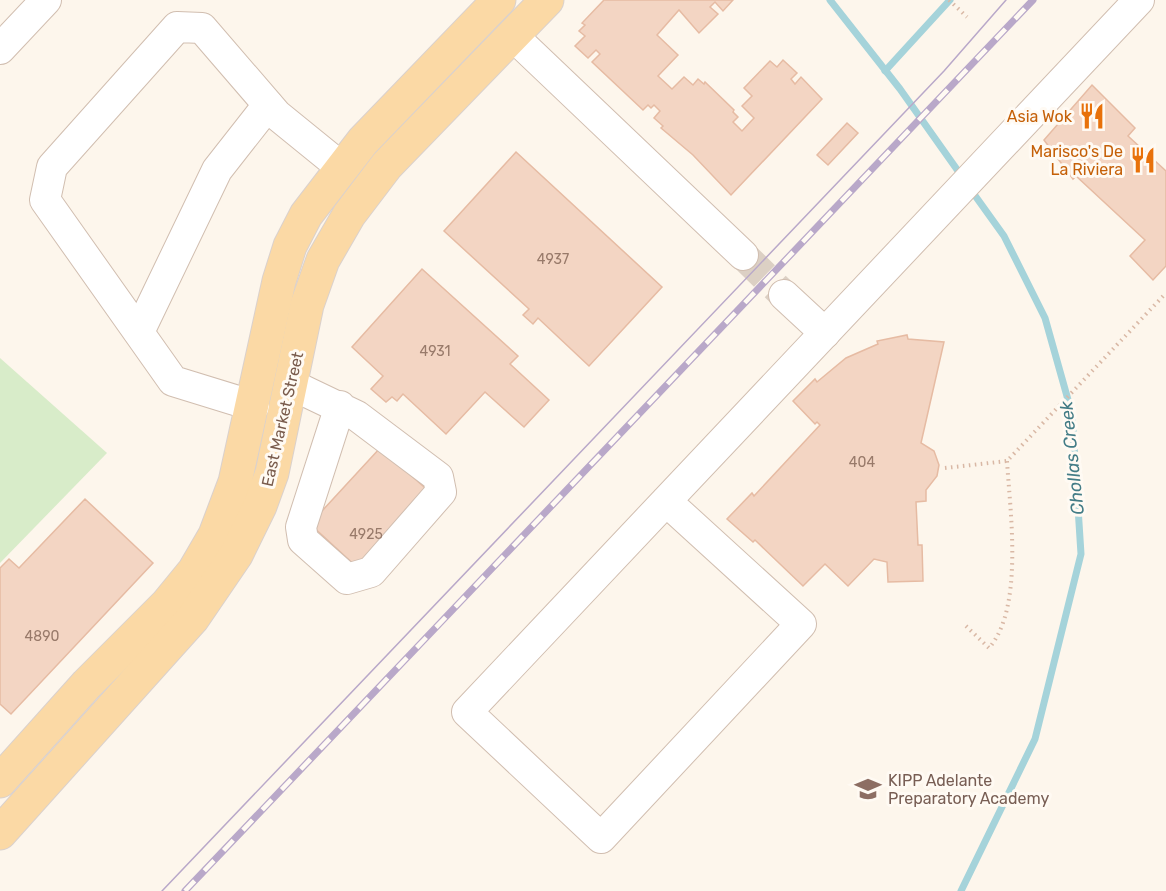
<svg xmlns="http://www.w3.org/2000/svg" width="1166" height="891" font-family="Rubik,sans-serif">
<style>
.green{fill:#d8ecc9}
.lines{fill:none;stroke-linecap:round;stroke-linejoin:round}
.stream{stroke:#a5d3da;stroke-width:7}
.building{fill:#f3d5c3;stroke:#e6bba3;stroke-width:1.5}
.minor-tunnel{stroke:#dcd0c4;stroke-width:30;stroke-dasharray:30 15;stroke-linecap:butt}
.minor-casing{stroke:#d1beb0;stroke-width:32}
.major-casing{stroke:#dad1cd;stroke-width:35}
.path{stroke:#d9b8a5;stroke-width:4;stroke-dasharray:1.5 4.5;stroke-linecap:butt}
.minor{stroke:#fff;stroke-width:30}
.major{stroke:#fbd9a5;stroke-width:33}
.tram{stroke:#b9a8c9;stroke-width:1.5}
.rail-casing{stroke:#b9a8c9;stroke-width:7}
.rail{stroke:#fffaf3;stroke-width:4.5;stroke-dasharray:14;stroke-linecap:butt}
.labels{text-anchor:middle;stroke-width:6;stroke-linejoin:round;paint-order:stroke}
.number-label{font-size:14px;fill:#987a6a}
.food-label{font-size:16px;fill:#c56008;stroke:#fffaf3;text-anchor:end}
.street-label{font-size:16px;fill:#7a5c4d;stroke:#fffaf3}
.education-label{font-size:16px;fill:#785e54;stroke:#fffaf3;text-anchor:start}
.water-label{font-size:18px;font-style:italic;fill:#437c86;stroke:#fffaf3}
</style>
<rect width="100%" height="100%" fill="#fdf6ec"/>
<!-- green -->
<polygon class="green" points="0,358 107,453 0,563"/>
<g class="lines">
<!-- stream -->
<g class="stream">
<polyline points="830,0 900,89 963,178"/>
<polyline points="885,71 950,0"/>
<polyline points="961,891 1035,739 1081,554 1072,414 1045,318 1004,236 971,190"/>
</g>
</g>
<!-- building -->
<g class="building">
<polygon points="604,0 733,0 723,11 715,2 710,7 718,14 699,33 679,10 657,35 678,55 658,76 672,89 684,77 693,85 698,79 704,84 705,82 734,110 733,112 738,117 733,122 742,131 754,118 742,106 752,96 744,88 770,61 777,67 783,60 797,73 791,79 795,84 801,77 822,99 731,195 693,155 661,128 663,126 654,118 660,111 654,105 651,108 648,105 643,110 592,62 600,54 596,50 588,58 575,46 585,36 579,31 585,25 582,23"/>
<polygon points="1092,85 1135,128 1128,136 1166,171 1166,266 1153,280 1130,256 1145,240 1076,176 1073,179 1044,140"/>
<polygon points="847,123 858,133 828,165 817,155"/>
<polygon points="516,152 662,287 589,366 538,318 533,324 523,315 529,309 444,231"/>
<polygon points="422,269 518,356 510,364 549,400 524,427 485,392 446,434 403,394 397,401 392,397 386,402 371,389 383,376 352,347"/>
<polygon points="907,335 908,339 944,342 921,443 934,451 939,465 937,476 926,490 926,501 916,502 918,545 922,545 923,581 888,582 887,562 874,559 848,586 825,564 803,586 755,540 753,542 727,519 752,493 754,496 820,425 817,422 815,424 793,401 815,379 817,382 846,358 878,344 877,341"/>
<polygon points="380,448 432,494 360,570 310,524"/>
<polygon points="85,499 153,563 11,714 0,704 0,568 9,559 19,568"/>
</g>
<g class="lines">
<!-- minor-tunnel -->
<polyline class="minor-tunnel" points="743,255 784,295"/>
<!-- minor casing -->
<g class="minor-casing">
<g id="minor">
<polyline points="513,36 743,255"/>
<polyline points="0,49 46,0"/>
<polyline points="784,295 825,333"/>
<polyline points="139,332 217,170 268,105"/>
<polyline points="290,384 357,416 438,477 441,492 371,572 347,579 303,540 301,527 340,406"/>
<polyline points="254,406 173,381 45,200 52,167 177,27 202,28 277,115 341,167"/>
<polyline points="666,501 801,624 601,838 467,712 1139,0"/>
</g>
</g>
<!-- major casing -->
<g class="major-casing">
<g id="major">
<polyline points="0,781 87,684 167,604 194,571 215,535 235,482 279,281 290,246 306,215 363,141 499,0"/>
<polyline points="0,833 193,618 236,555 260,506 272,473 307,305 323,260 349,215 387,165 547,0"/>
</g>
</g>
<!-- path -->
<g class="path">
<polyline points="949,0 967,17"/>
<polyline points="945,468 1007,461 1166,293"/>
<path d="M966,626L989,648C1024,608 1010,511 1007,461"/>
</g>
<!-- minor -->
<use href="#minor" class="minor"/>
<!-- major -->
<use href="#major" class="major"/>
<!-- tram -->
<polyline class="tram" points="162,891 944,71 1006,0"/>
<!-- rail casing -->
<g class="rail-casing">
<polyline id="rail" points="185,891 1033,0"/>
</g>
<!-- rail -->
<use href="#rail" class="rail"/>
</g>
<!-- icons -->
<defs>
<g id="restaurant-bare" transform="scale(2.07)"><path d="M-5-6h1v4h1v-4h1v4h1v-4h1v5L-1.5 .5V6h-2V.5L-5-1ZM5-6V6H3V1.5H1.5Q1.5-4 5-6Z" fill="#e8710a" stroke="#fffaf3" stroke-width="2.5" paint-order="stroke"/></g>
<g id="school-bare" transform="scale(2.07)"><path d="M0-5L7-2L0 1L-7-2ZM-4 1L0 2.5L4 1V4Q0 6-4 4Z" fill="#8d6e63" stroke="#fffaf3" stroke-width="2.5" paint-order="stroke"/></g>
</defs>
<g fill-rule="evenodd">
<use href="#restaurant-bare" x="1092" y="116"/>
<use href="#restaurant-bare" x="1143" y="160"/>
<use href="#school-bare" x="868" y="789"/>
</g>
<g class="labels">
<!-- number labels -->
<g class="number-label">
<text x="553" y="264">4937</text>
<text x="435" y="356">4931</text>
<text x="862" y="467">404</text>
<text x="366" y="539">4925</text>
<text x="42" y="641">4890</text>
</g>
<!-- food labels -->
<g class="food-label">
<text x="1072" y="122">Asia Wok</text>
<text x="1123" y="157">Marisco's De<tspan x="1123" dy="18">La Riviera</tspan></text>
</g>
<!-- street labels -->
<g class="street-label">
<text transform="translate(282 419) rotate(-77)" y="6">East Market Street</text>
</g>
<!-- education labels -->
<g class="education-label">
<text x="888" y="786">KIPP Adelante<tspan x="888" dy="18">Preparatory Academy</tspan></text>
</g>
<!-- water labels -->
<g class="water-label">
<text transform="translate(1072 458) rotate(-96)" y="6">Chollas Creek</text>
</g>
</g>
</svg>
